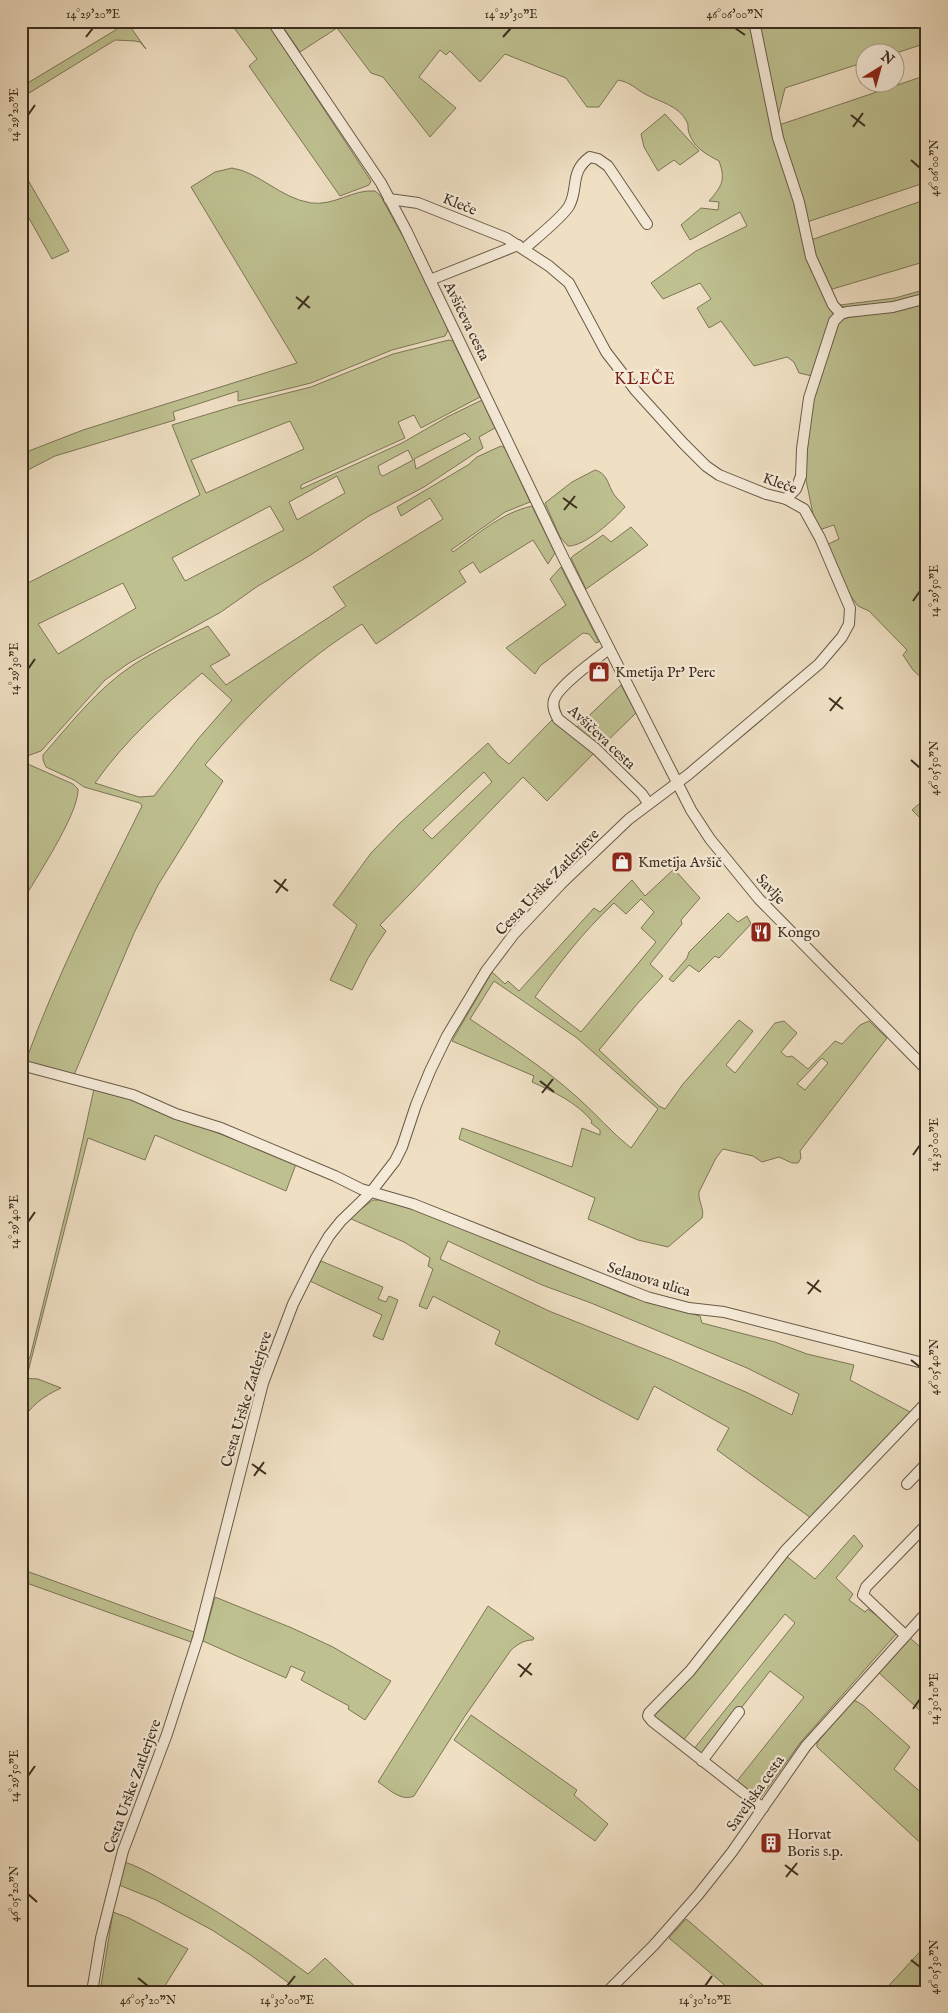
<svg xmlns="http://www.w3.org/2000/svg" width="948" height="2013" font-family="'IM FELL English',serif">
<style>
.green{fill:#bec090;stroke:#7d7657;fill-rule:evenodd}
.lines{fill:none;stroke-linecap:round;stroke-linejoin:round}
.minor-casing{stroke:#695a47;stroke-width:12}
.minor{stroke:#f5ead8;stroke-width:10}
.ticks{fill:none;stroke:#3c2d1e;stroke-width:2}
.labels{text-anchor:middle;stroke-width:4.5;stroke-linejoin:round;paint-order:stroke}
.street-label{font-size:15px;fill:#3c2d1e;stroke:#f5ead8}
.poi-label{font-size:15px;fill:#3c2d1e;stroke:#f5ead8;text-anchor:start}
.neighbourhood-label{font-size:16px;letter-spacing:1px;fill:#7a1f14;stroke:#f5ead8}
.neatline{fill:none;stroke:#3c2d1e;stroke-width:2}
.ticks-label{font-size:12px;text-anchor:middle;fill:#3c2d1e}
</style>
<rect width="100%" height="100%" fill="#efdfc3"/>
<filter id="stains"><feTurbulence type="fractalNoise" baseFrequency=".004" numOctaves="4"/><feColorMatrix values="0 0 0 0 .2 0 0 0 0 .09 0 0 0 0 .02 0 0 0 .5 -.17"/></filter>
<radialGradient id="worn" r=".72"><stop offset=".6" stop-color="#630" stop-opacity="0"/><stop offset="1" stop-color="#630" stop-opacity=".3"/></radialGradient>
<!-- green -->
<g class="green">
<polygon points="118,21 126,21 146,49 140,42 135,41 115,40 21,98 21,87 114,31 120,26"/>
<polygon points="229,21 266,21 371,181 369,185 340,196 249,66 257,59"/>
<path d="M279,21H751L825,298L834,314L812,376L799,373L794,362L787,357L754,366L721,321L709,328L697,308L711,299L700,283L663,299L651,283L696,251L747,226L740,212L690,240L681,225L701,208L718,210L719,202L709,201C722,186 726,180 719,161C706,154 694,148 689,133C687,129 689,125 687,122C679,105 659,102 645,94C634,88 632,83 618,80L599,107H587L566,78L505,54L480,82L450,51L446,55L440,50L419,77L456,108L430,137L383,77L371,73L337,28L300,52Z"/>
<polygon points="758,21 927,21 927,43 896,53 866,52 865,62 785,88 777,120"/>
<polygon points="927,75 927,182 807,222 779,125"/>
<polygon points="665,114 699,151 680,165 674,160 658,171 644,147 641,134"/>
<polygon points="21,168 69,251 52,259 21,204"/>
<path d="M232,168C259,172 280,198 311,203C335,206 353,189 375,191L380,195L414,257L448,330L445,336L392,350L311,383L238,401V391L173,412L175,420L55,456L22,473L21,454L83,430L297,363L191,187L215,172Z"/>
<polygon points="927,199 927,261 829,290 814,254 811,240"/>
<polygon points="927,289 927,293 893,302 851,308 845,308 840,305 895,298"/>
<polygon points="927,302 927,683 913,670 903,655 907,650 869,611 858,606 850,595 826,545 839,539 834,525 819,530 813,514 805,475 804,461 812,398 836,327 841,319"/>
<path d="M449,340L453,341L480,397L421,428L414,415L398,422L405,438L301,485V489L402,443L447,417L482,400L495,428L479,437L483,448L424,487L369,516L309,556L258,586L221,612L129,663L105,680L41,751L27,756L21,755V587L23,586L21,583V572L28,583L200,495L172,425L235,406L311,387L393,354ZM290,421L304,449L206,493L191,460ZM465,433L471,439L416,469L414,459ZM408,450L413,460L383,476L380,474L378,466ZM337,476L345,493L297,520L289,502ZM270,506L284,530L185,581L172,558ZM123,583L136,608L58,654L38,624Z"/>
<path d="M501,446L505,448L530,502L505,512L451,550L453,552C478,534 501,513 532,506L555,553L548,564L533,540L480,573L473,562L459,571L466,582L382,640L376,644L362,624C301,662 251,710 205,765L223,781L158,885L134,933L74,1075L25,1063C57,974 100,891 142,806L140,803L84,787L74,780L46,767L43,760V755C71,723 97,689 133,665C156,650 183,638 208,626L230,655L210,666L226,685L346,606L333,587L443,519L430,498L401,516L397,507L468,465L477,457ZM202,673L232,700L198,739L154,796L139,797L95,783C125,740 163,707 202,673Z"/>
<path d="M595,470C606,473 607,481 612,491C614,496 621,502 625,507C615,519 584,547 568,546L560,537L545,503L572,482Z"/>
<polygon points="631,527 648,545 586,589 571,558 573,556 603,535 611,542"/>
<polygon points="561,567 599,642 596,643 589,634 583,633 540,666 535,674 506,648 566,605 550,579"/>
<polygon points="621,685 636,713 599,749 574,730"/>
<path d="M552,720L595,752L547,801L523,777L380,925L386,931L368,958L352,990L330,980L357,925L333,905L371,853L400,823L488,743L499,756L509,764ZM484,772L492,782L432,839L423,830Z"/>
<path d="M21,761L73,784L78,789C79,814 35,879 21,904Z"/>
<polygon points="927,797 927,825 912,810"/>
<path d="M674,869L700,898L681,920L682,924L650,964L663,976L638,1003L599,1050L659,1106L665,1109L683,1084L739,1020L753,1031L726,1065L735,1073L775,1023L784,1021L797,1033L781,1052L787,1057L792,1056L808,1069L835,1041L842,1044L860,1025L869,1021L887,1038L800,1151L801,1158L798,1163H792L779,1157L762,1162L753,1156L723,1149L716,1158L699,1192C698,1202 705,1209 702,1218L668,1247L638,1240L588,1219L595,1198L459,1139L462,1128L572,1167L582,1128L600,1135V1130L591,1123L592,1121C576,1102 554,1092 532,1082L534,1076L452,1041L492,972L505,984L508,981L519,991L594,908L600,912L632,880L645,896ZM641,899L654,912L641,928L656,942L581,1032L535,997C559,963 584,931 614,903L626,914ZM494,981L577,1038L658,1109L631,1148C612,1133 596,1114 578,1098C545,1068 507,1044 470,1019ZM822,1058L828,1063L805,1090L797,1084Z"/>
<polygon points="728,913 738,922 747,916 751,924 719,958 715,956 699,972 689,965 673,982 669,979 687,958 689,952"/>
<polygon points="94,1089 132,1099 296,1164 286,1191 155,1135 145,1160 88,1138 28,1372 23,1372 30,1357 75,1175"/>
<path d="M373,1200H383L421,1212L474,1231L628,1296L700,1316L702,1323L775,1342L807,1354L854,1365L850,1380L912,1413L811,1518L717,1450L729,1428L654,1386L638,1420L495,1344L500,1331L433,1296L427,1309L419,1306L433,1269L428,1266L430,1258L404,1242L349,1218ZM448,1241L542,1285L591,1303L747,1368L799,1394L792,1415L748,1393L672,1360L549,1311L440,1259Z"/>
<polygon points="321,1261 383,1287 378,1299 386,1302 389,1296 398,1300 383,1340 373,1336 382,1315 310,1281"/>
<path d="M21,1378L38,1379L61,1388C44,1396 29,1406 21,1424Z"/>
<polygon points="854,1535 863,1546 836,1578 853,1594 849,1600 865,1612 868,1609 898,1632 800,1743 760,1799 739,1785 737,1781 804,1697 770,1671 703,1757 693,1750 795,1623 785,1614 682,1742 653,1720 653,1710 785,1555 815,1579"/>
<polygon points="21,1569 194,1632 191,1642 21,1581"/>
<polygon points="215,1597 292,1628 333,1647 391,1681 365,1720 348,1709 349,1706 301,1680 305,1672 291,1666 286,1678 203,1641"/>
<path d="M488,1606L534,1638L533,1640C524,1640 518,1644 511,1650L465,1716L414,1796C401,1802 389,1789 378,1782Z"/>
<polygon points="910,1638 927,1653 927,1717 878,1672"/>
<polygon points="851,1701 856,1701 864,1706 910,1747 894,1769 923,1794 927,1790 927,1849 817,1747 817,1743"/>
<polygon points="471,1715 577,1790 574,1795 608,1824 595,1841 454,1740"/>
<path d="M125,1862C147,1870 167,1883 187,1894C229,1918 269,1945 308,1974L325,1958L361,1992H301L252,1956L212,1930L156,1900L119,1885Z"/>
<polygon points="113,1912 129,1918 188,1949 161,1992 100,1992"/>
<polygon points="686,1919 691,1923 771,1992 733,1992 669,1938"/>
<polygon points="927,1944 927,1992 883,1992"/>
</g>
<g class="lines">
<!-- minor casing -->
<g class="minor-casing">
<g id="minor">
<polyline points="272,21 381,183 406,230 564,559 691,810 710,839 759,899 927,1070"/>
<polyline points="754,21 778,138 799,202 811,257 833,305 841,314"/>
<path d="M524,249C535,239 563,217 569,206C579,189 569,172 590,157L598,159L608,166L647,224"/>
<polyline points="430,280 518,245"/>
<polyline points="786,499 796,489 801,476 802,449 809,398 834,321 841,314 847,312 893,307 927,298"/>
<path d="M609,649C596,659 558,686 554,700C552,707 555,713 558,719L596,749L642,794L648,803"/>
<polyline points="21,1065 133,1095 176,1114 221,1128 335,1176 361,1189 413,1204 647,1297 689,1308 724,1312 927,1364"/>
<polyline points="907,1484 927,1463"/>
<polyline points="905,1635 863,1595 866,1587 927,1524"/>
<polyline points="702,1761 739,1712"/>
<polyline points="763,1808 652,1721 648,1716 649,1713 690,1671 785,1551 927,1402"/>
<polyline points="92,1992 101,1938 123,1851 167,1734 198,1638 263,1383 293,1304 316,1258 329,1236 341,1221 371,1192 395,1161 402,1147 416,1105 430,1071 447,1036 486,971 514,934 561,884 629,819 689,774 819,664 842,637 849,624 850,608 820,538 804,509 786,499 766,494 719,475 706,466 683,443 636,391 606,352 569,283 549,266 506,238 418,203 389,199"/>
<polyline points="607,1992 654,1945 698,1895 732,1852 806,1746 927,1612"/>
</g>
</g>
<!-- minor -->
<use href="#minor" class="minor"/>
</g>
<!-- ticks -->
<path class="ticks" d="M735,28L745,35M86,37L93,28M503,37L511,28M28,115L35,105M851,115L865,126M853,127L863,113M911,160L920,168M296,297L310,308M298,309L309,296M563,498L577,508M564,510L575,496M913,601L920,591M28,669L35,659M829,698L843,709M830,711L841,697M911,760L920,768M274,880L288,891M276,893L286,879M540,1081L554,1092M542,1093L553,1079M913,1155L920,1145M28,1222L35,1212M807,1282L821,1292M808,1294L819,1280M911,1360L920,1367M252,1464L266,1474M254,1476L264,1462M518,1664L532,1675M520,1677L531,1663M913,1709L920,1699M28,1776L35,1766M785,1865L798,1875M786,1877L797,1863M28,1894L37,1902M911,1960L920,1967M138,1978L148,1986M287,1986L295,1976M705,1986L712,1976"/>
<!-- icons -->
<defs>
<g id="shop-square" transform="scale(1.125)"><rect x="-9" y="-9" width="18" height="18" rx="4" fill="#8f2418" stroke="#f5ead8"/><path d="M-5-2.5h2.3a2.7 3.5 0 0 1 5.4 0H5L5.5 6h-11ZM-1.5-2.5h3a1.5 2.3 0 0 0-3 0Z" fill="#fff"/></g>
<g id="restaurant-square" transform="scale(1.125)"><rect x="-9" y="-9" width="18" height="18" rx="4" fill="#8f2418" stroke="#f5ead8"/><path d="M-5-6h1v4h1v-4h1v4h1v-4h1v5L-1.5 .5V6h-2V.5L-5-1ZM5-6V6H3V1.5H1.5Q1.5-4 5-6Z" fill="#fff"/></g>
<g id="building-square" transform="scale(1.125)"><rect x="-9" y="-9" width="18" height="18" rx="4" fill="#8f2418" stroke="#f5ead8"/><path d="M-4-6H4V6H1V3H-1V6H-4ZM-2.5-4.3h1.7v1.8h-1.7ZM.8-4.3h1.7v1.8H.8ZM-2.5-1h1.7V.8h-1.7ZM.8-1h1.7V.8H.8Z" fill="#fff"/></g>
</defs>
<g fill-rule="evenodd">
<use href="#shop-square" x="599" y="672"/>
<use href="#shop-square" x="622" y="862"/>
<use href="#restaurant-square" x="761" y="932"/>
<use href="#building-square" x="771" y="1843"/>
</g>
<g class="labels">
<!-- street labels -->
<g class="street-label">
<text transform="translate(460 204) rotate(22)" y="5">Kleče</text>
<text transform="translate(467 321) rotate(64)" y="5">Avšičeva cesta</text>
<text transform="translate(780 483) rotate(20)" y="5">Kleče</text>
<text transform="translate(602 737) rotate(43)" y="5">Avšičeva cesta</text>
<text transform="translate(547 882) rotate(-46)" y="5">Cesta Urške Zatlerjeve</text>
<text transform="translate(771 889) rotate(47)" y="5">Savlje</text>
<text transform="translate(649 1279) rotate(17)" y="5">Selanova ulica</text>
<text transform="translate(246 1399) rotate(-73)" y="5">Cesta Urške Zatlerjeve</text>
<text transform="translate(132 1786) rotate(-70)" y="5">Cesta Urške Zatlerjeve</text>
<text transform="translate(755 1793) rotate(-55)" y="5">Saveljska cesta</text>
</g>
<!-- poi labels -->
<g class="poi-label">
<text x="615" y="677">Kmetija Pr' Perc</text>
<text x="638" y="867">Kmetija Avšič</text>
<text x="777" y="937">Kongo</text>
<text x="787" y="1839">Horvat<tspan x="787" dy="17">Boris s.p.</tspan></text>
</g>
<!-- neighbourhood labels -->
<g class="neighbourhood-label">
<text x="645" y="384">KLEČE</text>
</g>
</g>
<!-- margin -->
<rect width="948" height="2013" fill="none" stroke="#efdfc3" stroke-width="55"/>
<!-- north arrow -->
<g transform="translate(880 68) rotate(37)"><circle r="24" fill="#f5ead8" stroke="#ab9e8e"/>
<path d="M0-4L9 19L0 12L-9 19Z" fill="#8f2418"/>
<text y="-8" font-size="14" font-weight="bold" text-anchor="middle" fill="#3c2d1e">N</text>
</g>
<rect x="28" y="28" width="892" height="1958" class="neatline"/>
<g class="ticks-label">
<text x="93" y="18">14°29'20"E</text>
<text x="511" y="18">14°29'30"E</text>
<text x="735" y="18">46°06'00"N</text>
<text transform="translate(14 115) rotate(-90)" y="4">14°29'20"E</text>
<text transform="translate(934 168) rotate(-90)" y="4">46°06'00"N</text>
<text transform="translate(934 591) rotate(-90)" y="4">14°29'50"E</text>
<text transform="translate(14 669) rotate(-90)" y="4">14°29'30"E</text>
<text transform="translate(934 768) rotate(-90)" y="4">46°05'50"N</text>
<text transform="translate(934 1145) rotate(-90)" y="4">14°30'00"E</text>
<text transform="translate(14 1222) rotate(-90)" y="4">14°29'40"E</text>
<text transform="translate(934 1367) rotate(-90)" y="4">46°05'40"N</text>
<text transform="translate(934 1699) rotate(-90)" y="4">14°30'10"E</text>
<text transform="translate(14 1776) rotate(-90)" y="4">14°29'50"E</text>
<text transform="translate(14 1894) rotate(-90)" y="4">46°05'20"N</text>
<text transform="translate(934 1967) rotate(-90)" y="4">46°05'30"N</text>
<text x="148" y="2004">46°05'20"N</text>
<text x="287" y="2004">14°30'00"E</text>
<text x="705" y="2004">14°30'10"E</text>
</g>
<rect width="100%" height="100%" filter="url(#stains)"/>
<rect width="100%" height="100%" fill="url(#worn)"/>
</svg>
